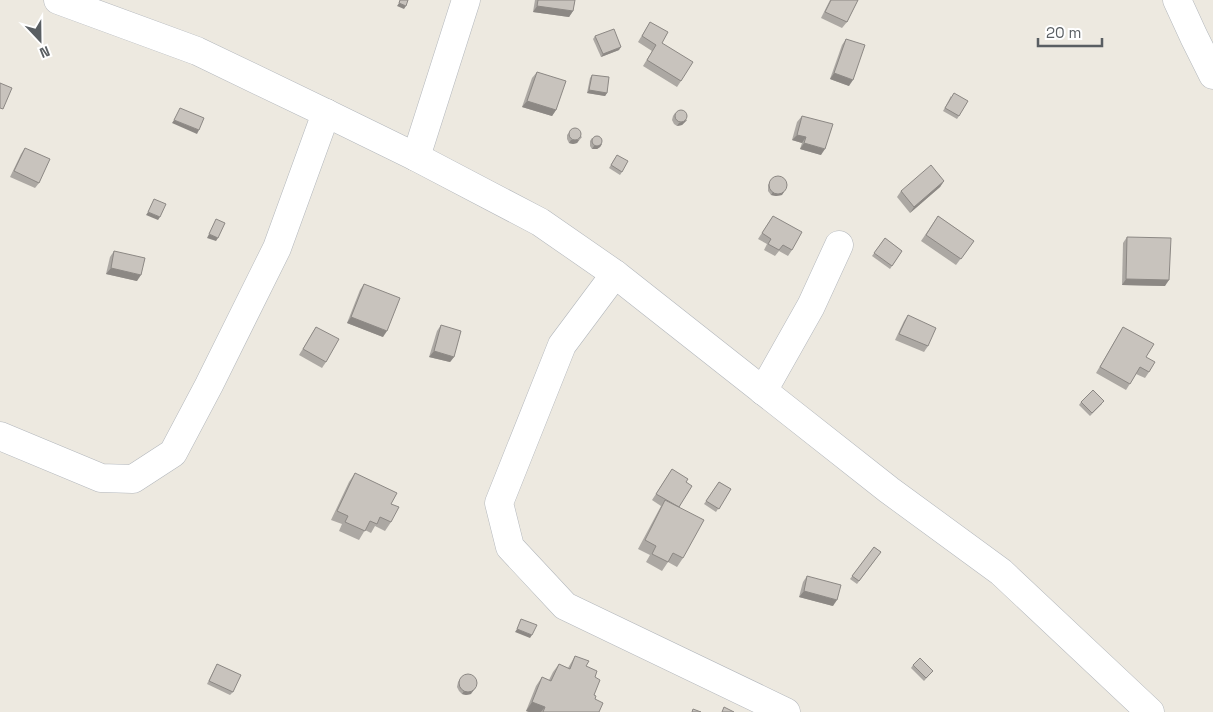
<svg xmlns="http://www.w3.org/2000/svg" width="1213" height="712" font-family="'Space Grotesk',sans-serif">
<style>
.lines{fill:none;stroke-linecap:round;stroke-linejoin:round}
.minor-casing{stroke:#b3b7bc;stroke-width:29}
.minor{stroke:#fff;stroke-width:28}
.wall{fill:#aca8a3}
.shaded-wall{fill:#8c8884}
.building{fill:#c8c3bd;stroke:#8c8884}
</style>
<rect width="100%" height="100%" fill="#ede9e0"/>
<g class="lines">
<!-- minor casing -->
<g class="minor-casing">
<g id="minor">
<polyline points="58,0 197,51 326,113 416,157 540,222 615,274 889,490 1001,572 1150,712"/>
<polyline points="1177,0 1194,37 1213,75"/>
<polyline points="416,157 466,0"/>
<polyline points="615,274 562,345 499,503 510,547 565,606 786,712"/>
<polyline points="763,391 811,306 839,245"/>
<polyline points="0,436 101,478 133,479 173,453 209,385 277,248 326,113"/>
</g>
</g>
<!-- minor -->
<use href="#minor" class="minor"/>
</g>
<!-- wall -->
<g class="wall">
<polygon points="535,0 575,0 573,11 569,17 533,12"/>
<polygon points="830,0 858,0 847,22 842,28 821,18"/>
<polygon points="650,22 681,81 677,87 643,66 652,51 638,42"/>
<polygon points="595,36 619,50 601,57 593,39"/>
<polygon points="846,39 849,86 830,79 842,45"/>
<polygon points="537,72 556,110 552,116 522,107 532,78"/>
<polygon points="592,75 607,93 605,96 587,93 590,78"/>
<polygon points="951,96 959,116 957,119 943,111"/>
<polygon points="675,113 687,120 682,125 677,126 674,124 672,120 673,116"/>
<polygon points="802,116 821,155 800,149 802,143 792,140 797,122"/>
<polygon points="572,129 582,137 577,143 573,144 569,143 567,139 567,135"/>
<polygon points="592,138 602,144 600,147 597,149 592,149 590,146 590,141"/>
<polygon points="25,148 39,183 35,188 10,177 21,154"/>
<polygon points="615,158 622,172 620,175 609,168"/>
<polygon points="944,181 940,187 910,213 897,197 901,191"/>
<polygon points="770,182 782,195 776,196 771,195 768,191 768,185"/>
<polygon points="773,216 792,250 788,256 779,251 775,256 764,250 767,244 758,239"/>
<polygon points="938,216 974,241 956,265 921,241"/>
<polygon points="1127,237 1165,286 1122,285 1123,243"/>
<polygon points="885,238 902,251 890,269 872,256"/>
<polygon points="114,251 137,281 106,274 110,257"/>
<polygon points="364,284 383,337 347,323 360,290"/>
<polygon points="908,315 928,346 924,352 895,340 904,321"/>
<polygon points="441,325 454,357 450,362 429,357 437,331"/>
<polygon points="316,327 326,362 322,368 299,355"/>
<polygon points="1123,327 1146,357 1149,372 1145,378 1136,374 1126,390 1096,373"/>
<polygon points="1081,402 1102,404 1090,416 1079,405"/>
<polygon points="672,469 686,482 679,507 683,558 677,567 668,562 662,571 646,562 650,555 638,549 661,506 652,500"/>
<polygon points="355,473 391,504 391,522 385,531 375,526 371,533 365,530 359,540 339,531 342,524 331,520 349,482"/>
<polygon points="719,482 731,489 716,512 704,504"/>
<polygon points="874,547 881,552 857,584 850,579"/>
<polygon points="807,576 833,606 799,597 803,582"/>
<polygon points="575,656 586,666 595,677 594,695 599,712 529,712 526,711 536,686 542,677 549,680 553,672 559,664 568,668"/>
<polygon points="217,664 233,692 230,695 207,684"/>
<polygon points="913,665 933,671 924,681 911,668"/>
<polygon points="460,679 471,694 466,695 462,694 459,691 457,687 458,682"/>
</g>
<!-- shaded-wall -->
<g class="shaded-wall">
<polygon points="399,3 406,6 404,9 397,6"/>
<polygon points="537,6 573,11 569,17 533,12"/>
<polygon points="621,47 619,50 601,57 603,54"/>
<polygon points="834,73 853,80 849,86 830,79"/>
<polygon points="589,90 607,93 605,96 587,93"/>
<polygon points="527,101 556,110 552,116 522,107"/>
<polygon points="174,120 199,130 197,134 172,123"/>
<polygon points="687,120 682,125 677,126 679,123"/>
<polygon points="797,135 806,137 802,143 792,140"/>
<polygon points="571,140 579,140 577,143 573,144 569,143"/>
<polygon points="804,143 825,149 821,155 800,149"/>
<polygon points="602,144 600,147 597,149 592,149 594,146"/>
<polygon points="944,181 940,187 910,213 914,207"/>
<polygon points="773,192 784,192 782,195 776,196 771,195"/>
<polygon points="148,212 160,217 158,220 146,215"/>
<polygon points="209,234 218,238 216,241 207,238"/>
<polygon points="111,268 141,275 137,281 106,274"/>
<polygon points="1126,279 1169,280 1165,286 1122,285"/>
<polygon points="351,317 387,331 383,337 347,323"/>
<polygon points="434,351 454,357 450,362 429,357"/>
<polygon points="804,591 837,600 833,606 799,597"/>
<polygon points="517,629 532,635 530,638 515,632"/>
<polygon points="476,687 471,694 466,695 462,694 464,691"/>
<polygon points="532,702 545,707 541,712 529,712 526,711"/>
</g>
<!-- building -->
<g class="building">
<polygon points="400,0 408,0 406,6 399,3"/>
<polygon points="538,0 575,0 573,11 537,6"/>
<polygon points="831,0 858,0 847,22 825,12"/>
<polygon points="650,22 668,32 662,43 693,62 681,81 647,60 656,45 642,36"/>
<polygon points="614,29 621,47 603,54 595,36"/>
<polygon points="846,39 865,45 853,80 834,73"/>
<polygon points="537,72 566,81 556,110 527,101"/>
<polygon points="592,75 609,77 607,93 589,90"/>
<polygon points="0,83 12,88 3,109 0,108"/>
<polygon points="954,93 968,101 959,116 945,108"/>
<polygon points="180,108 204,118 199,130 174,120"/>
<circle cx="681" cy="116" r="6"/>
<polygon points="802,116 833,124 825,149 804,143 806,137 797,135"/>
<circle cx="575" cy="134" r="6"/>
<circle cx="597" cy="141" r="5"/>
<polygon points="25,148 50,159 39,183 14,171"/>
<polygon points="617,155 628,161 622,172 611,165"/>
<polygon points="931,165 944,181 914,207 901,191"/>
<circle cx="778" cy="185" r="9"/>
<polygon points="154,199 166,204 160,217 148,212"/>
<polygon points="773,216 802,232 792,250 783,245 779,250 768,244 771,239 762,233"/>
<polygon points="938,216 974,241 961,259 926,235"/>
<polygon points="216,219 225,223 218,238 209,234"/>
<polygon points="1127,237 1171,238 1169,280 1126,279"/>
<polygon points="885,238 902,251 892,266 874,253"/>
<polygon points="114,251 145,258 141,275 111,268"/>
<polygon points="364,284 400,298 387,331 351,317"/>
<polygon points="908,315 936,328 928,346 899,334"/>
<polygon points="441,325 461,331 454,357 434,351"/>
<polygon points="316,327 339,339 326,362 303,349"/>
<polygon points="1123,327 1154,344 1146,357 1155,362 1149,372 1140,367 1130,384 1100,367"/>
<polygon points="1093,390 1104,401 1092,413 1081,402"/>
<polygon points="672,469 688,479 686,482 692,486 679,507 656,494"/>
<polygon points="355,473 397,493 391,504 399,507 391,522 380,517 377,524 370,521 365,531 345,522 348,516 337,511"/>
<polygon points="719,482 731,489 719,509 706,501"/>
<polygon points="665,500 704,520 683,558 673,553 668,562 652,554 656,546 645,540"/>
<polygon points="874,547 881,552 859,581 852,576"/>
<polygon points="807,576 841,585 837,600 804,591"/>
<polygon points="521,619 537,625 532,635 517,629"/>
<polygon points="575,656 589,661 586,666 597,671 595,677 600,680 594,695 596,696 595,699 603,703 599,712 543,712 545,707 532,702 542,677 551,681 559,664 570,669"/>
<polygon points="920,658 933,671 926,678 913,665"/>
<polygon points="217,664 241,675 233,692 209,681"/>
<circle cx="468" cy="683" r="9"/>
<polygon points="724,707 734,712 722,712"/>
<polygon points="693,709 701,712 692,712"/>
</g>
<!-- north arrow -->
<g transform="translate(40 40) rotate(158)" stroke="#ffffff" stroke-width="4" paint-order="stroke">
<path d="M0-4L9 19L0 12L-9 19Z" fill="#595e62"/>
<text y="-8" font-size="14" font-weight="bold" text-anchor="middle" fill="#595e62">N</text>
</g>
<!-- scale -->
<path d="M1038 38v8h64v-8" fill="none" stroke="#595e62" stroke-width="2.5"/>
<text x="1046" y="38" font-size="15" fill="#595e62" stroke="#ffffff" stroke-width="4" paint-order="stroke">20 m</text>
</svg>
